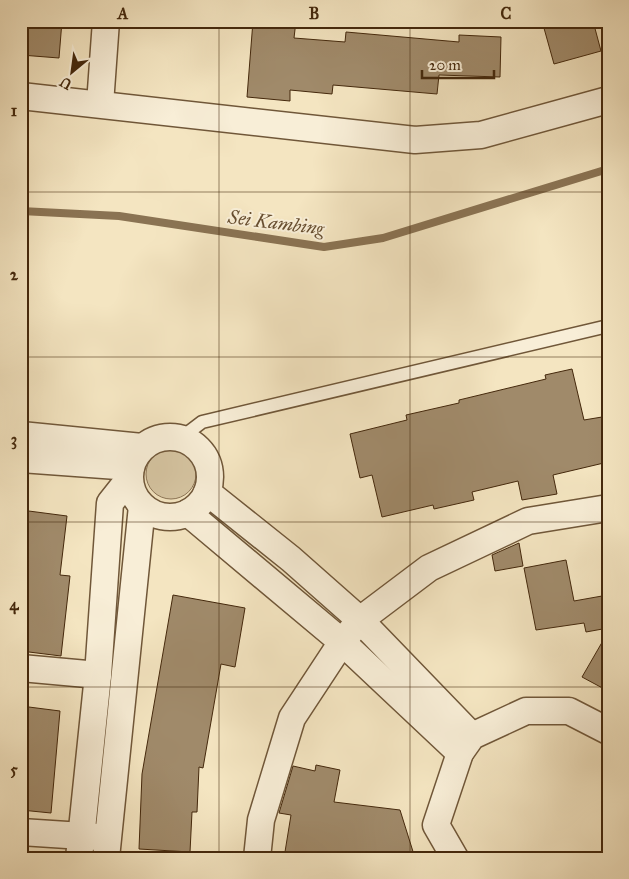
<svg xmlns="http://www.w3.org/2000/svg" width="629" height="879" font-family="'IM FELL Great Primer',serif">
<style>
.green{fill:#d6c5a2;stroke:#8d7657}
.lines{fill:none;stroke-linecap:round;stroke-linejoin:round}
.stream{stroke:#8a7353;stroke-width:8}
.building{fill:#a08a6a;stroke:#44280c}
.lane-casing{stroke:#705739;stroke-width:15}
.street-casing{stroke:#705739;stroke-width:29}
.lane{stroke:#f8eed7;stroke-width:12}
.street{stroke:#f8eed7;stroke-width:26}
.grid{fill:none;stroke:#44280c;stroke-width:1;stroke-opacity:0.55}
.labels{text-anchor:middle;stroke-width:4;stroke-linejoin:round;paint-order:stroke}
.water-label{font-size:19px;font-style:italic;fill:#674e30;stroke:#f8eed7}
.neatline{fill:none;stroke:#44280c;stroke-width:2}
.grid-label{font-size:16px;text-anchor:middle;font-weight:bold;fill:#44280c}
</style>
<rect width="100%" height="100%" fill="#f4e5c1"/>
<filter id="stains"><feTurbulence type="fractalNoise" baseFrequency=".004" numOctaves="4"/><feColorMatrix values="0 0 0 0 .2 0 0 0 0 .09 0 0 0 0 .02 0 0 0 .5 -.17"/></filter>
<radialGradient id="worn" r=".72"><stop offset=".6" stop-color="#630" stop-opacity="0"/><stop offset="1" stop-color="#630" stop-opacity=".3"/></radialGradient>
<!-- green -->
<circle class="green" cx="171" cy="474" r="25"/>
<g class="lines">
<!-- stream -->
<polyline class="stream" points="21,211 119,216 324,247 383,238 608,169"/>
</g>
<!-- building -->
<g class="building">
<polygon points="21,21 62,21 59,58 21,55"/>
<polygon points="253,21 296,21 294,38 345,42 346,32 459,42 459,35 501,37 500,77 439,75 437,94 333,85 332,94 290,90 290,101 247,97"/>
<polygon points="542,21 593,21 601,51 554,64"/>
<polygon points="572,369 584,420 608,416 608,462 553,475 557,494 522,500 518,481 472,492 474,500 434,509 433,505 382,517 372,475 360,478 350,434 407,420 406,415 459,403 459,400 546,379 545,375"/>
<polygon points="21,510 67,516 60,575 70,576 61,656 21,651"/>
<polygon points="519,543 523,566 495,571 492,555"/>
<polygon points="566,560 574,601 602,596 608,628 586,632 584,623 536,630 524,568"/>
<polygon points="173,595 245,608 235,667 221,664 203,768 199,767 197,812 192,812 190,852 139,849 142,774"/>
<polygon points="608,632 608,691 582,677"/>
<polygon points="21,706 60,711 51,813 21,810"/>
<polygon points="316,765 340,770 334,802 400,810 415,858 284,858 291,815 279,813 293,766 315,771"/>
</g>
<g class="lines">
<!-- lane casing -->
<g class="lane-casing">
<polyline id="lane" points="181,438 202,422 608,326"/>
</g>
<!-- street casing -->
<g class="street-casing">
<g id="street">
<polyline points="21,96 415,140 481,135 608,100"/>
<polyline points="100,104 106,21"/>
<polyline points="21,435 142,447"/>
<circle cx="170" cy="477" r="40"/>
<polyline points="21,459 131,467"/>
<polyline points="207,492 291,559 360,620 472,736"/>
<polyline points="188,513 342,642 460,753"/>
<polyline points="21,668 98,675"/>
<polyline points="21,832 98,837"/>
<polyline points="79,858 98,675 110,503 129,479"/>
<polyline points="106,858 142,506"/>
<polyline points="257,858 261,820 292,718 342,642 360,620 429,568 528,521 608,508"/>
<polyline points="455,858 436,825 460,753 472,736 526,711 569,711 608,731"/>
</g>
</g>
<!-- lane -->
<use href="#lane" class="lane"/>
<!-- street -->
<use href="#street" class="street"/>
</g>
<!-- grid -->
<path class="grid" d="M219,21V858M410,21V858M21,192H608M21,357H608M21,522H608M21,687H608"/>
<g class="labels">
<!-- water labels -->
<g class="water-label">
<text transform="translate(276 222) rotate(7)" y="7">Sei Kambing</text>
</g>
</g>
<!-- margin -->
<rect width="629" height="879" fill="none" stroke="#f4e5c1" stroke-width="55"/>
<!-- north arrow -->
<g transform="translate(72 72) rotate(209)" stroke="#f8eed7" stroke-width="4" paint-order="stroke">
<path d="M0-4L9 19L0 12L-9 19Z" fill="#44280c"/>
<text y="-8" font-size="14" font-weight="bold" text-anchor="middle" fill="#44280c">U</text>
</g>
<!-- scale -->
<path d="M422 70v8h72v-8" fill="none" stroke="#44280c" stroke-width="2.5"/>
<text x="429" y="70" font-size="15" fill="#44280c" stroke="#f8eed7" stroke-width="4" paint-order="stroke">20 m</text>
<rect x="28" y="28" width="574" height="824" class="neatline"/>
<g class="grid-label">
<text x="123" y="19">A</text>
<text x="314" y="19">B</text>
<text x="506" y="19">C</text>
<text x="14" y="116">1</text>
<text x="14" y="280">2</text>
<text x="14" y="445">3</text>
<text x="14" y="610">4</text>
<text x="14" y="775">5</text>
</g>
<rect width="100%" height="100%" filter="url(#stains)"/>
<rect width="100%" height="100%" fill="url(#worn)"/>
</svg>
